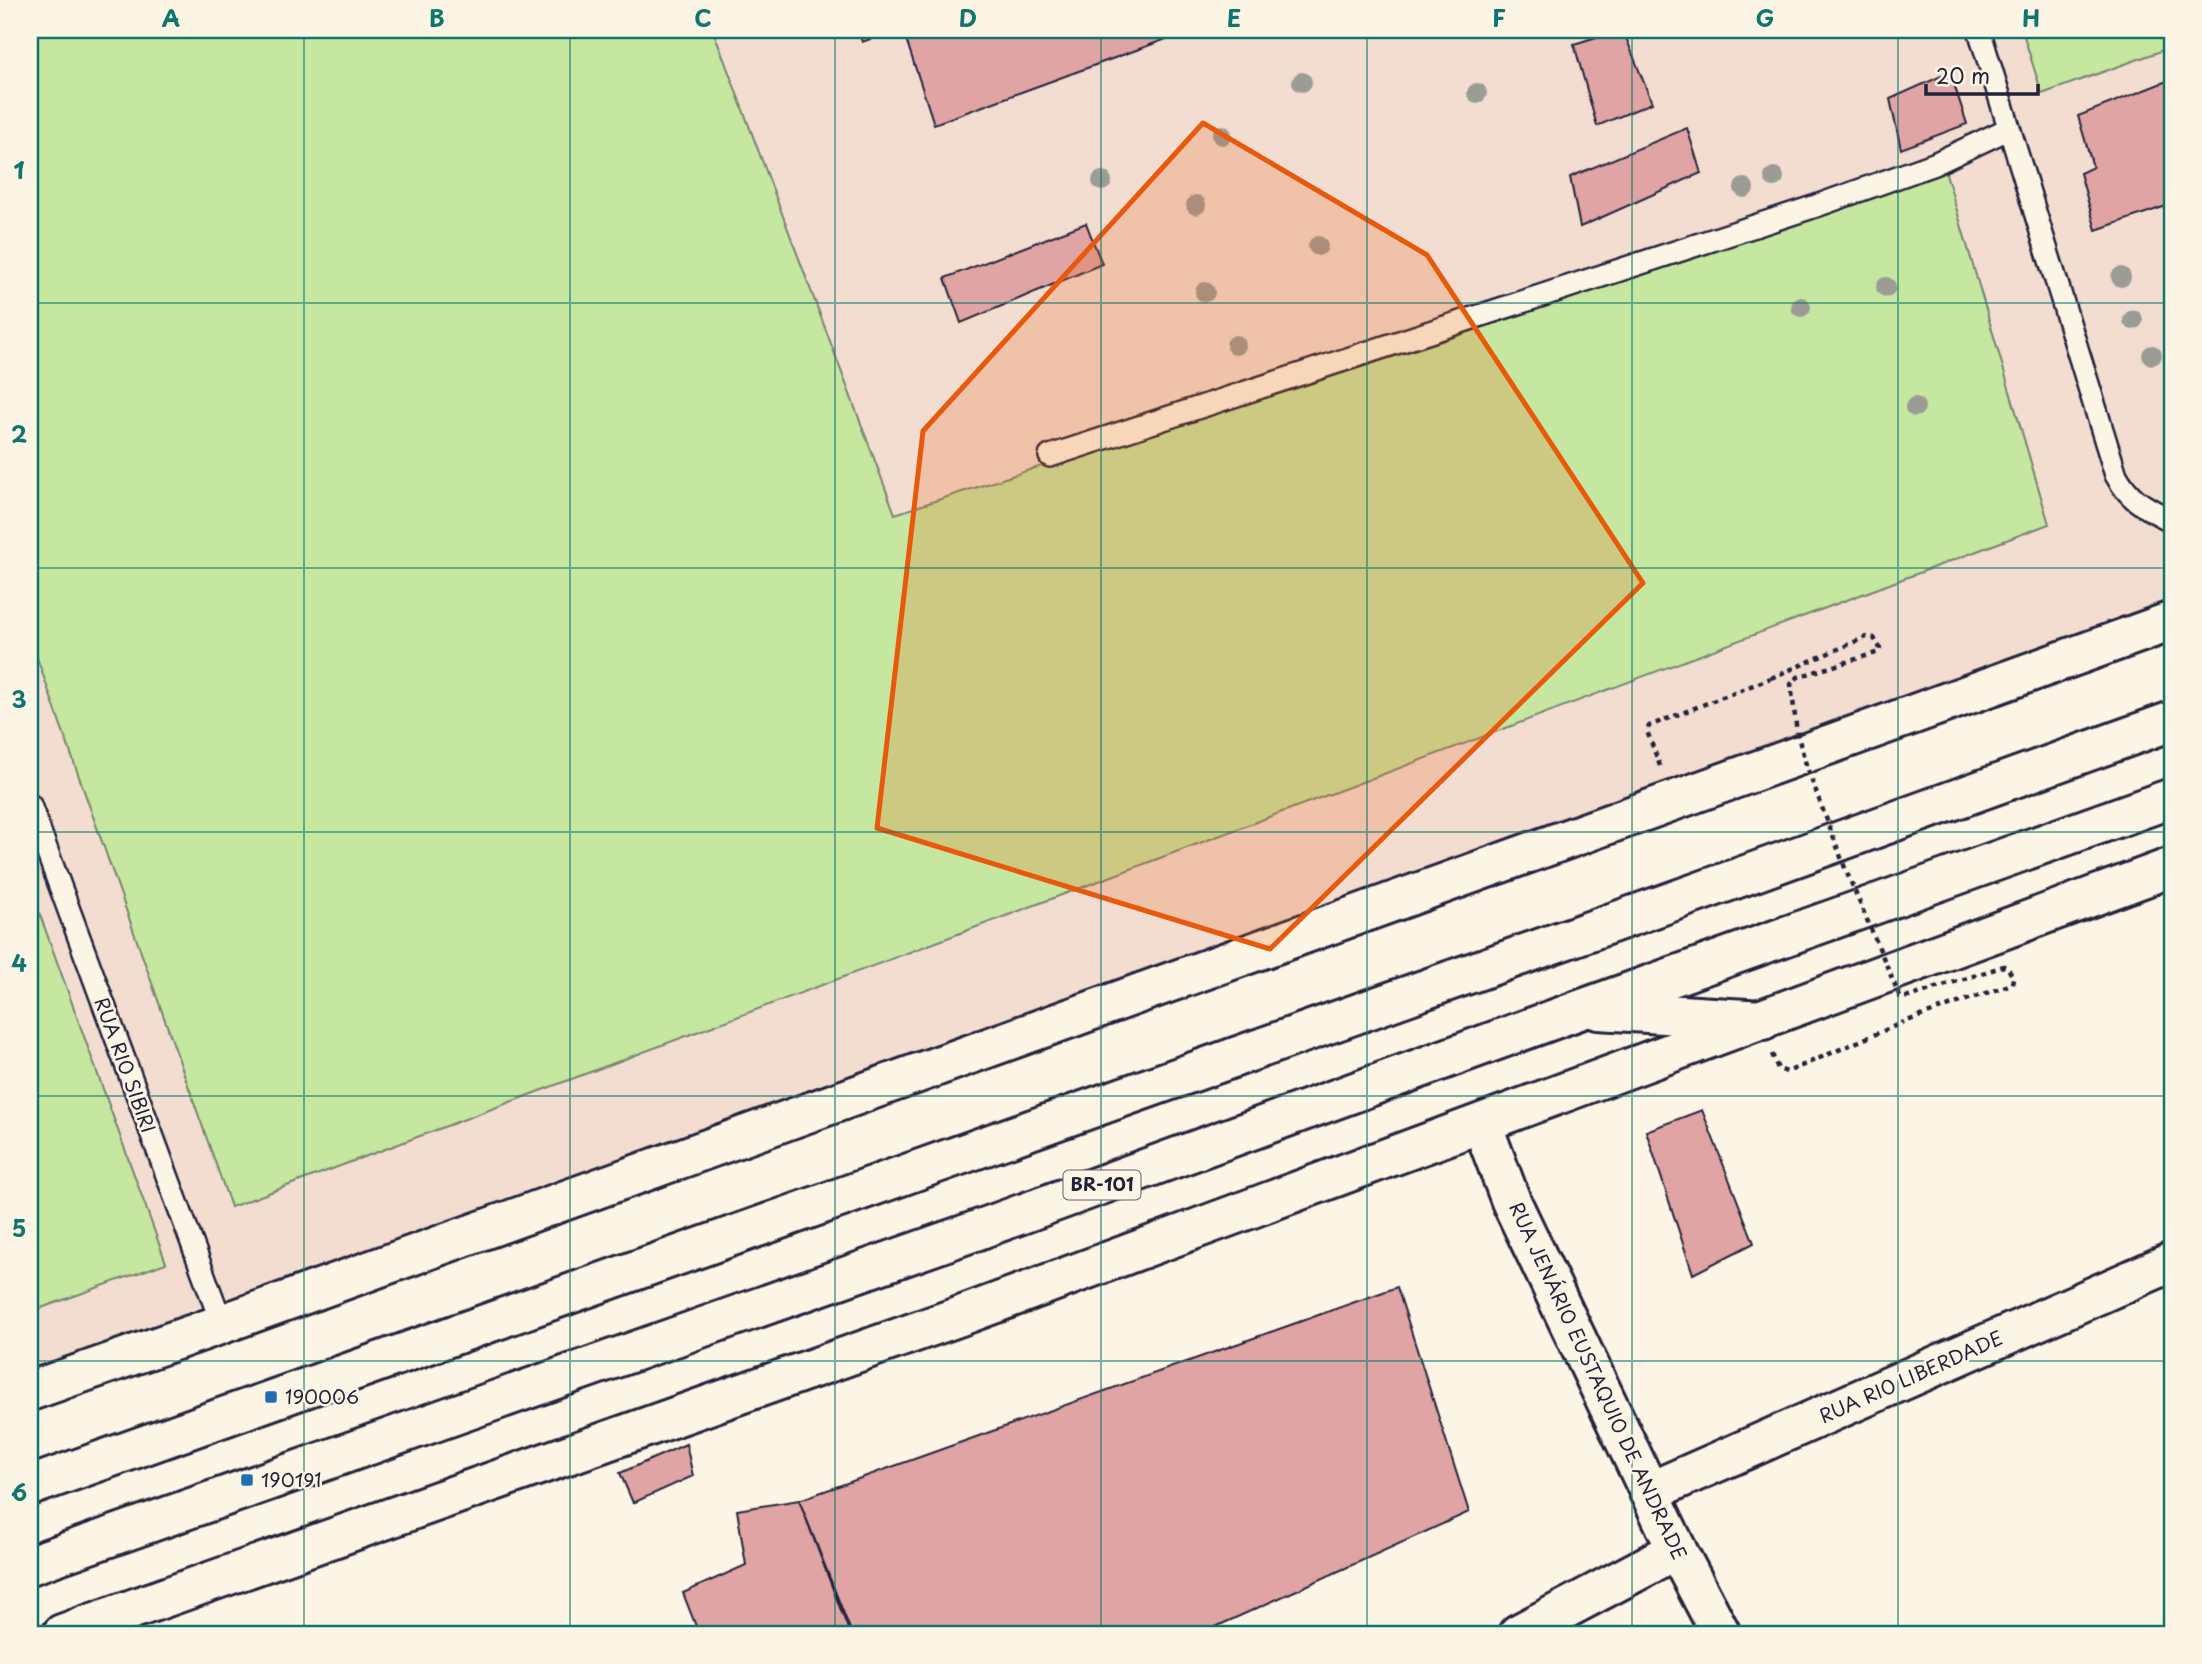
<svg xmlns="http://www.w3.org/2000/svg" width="2202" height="1664" font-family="'Playpen Sans',sans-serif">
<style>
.built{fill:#f3ddd1}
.green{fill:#c6e7a0;stroke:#74846e;stroke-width:2}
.building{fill:#dfa4a3;stroke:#22223b;stroke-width:2}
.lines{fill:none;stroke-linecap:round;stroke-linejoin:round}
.lane-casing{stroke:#22223b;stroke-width:26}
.street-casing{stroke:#22223b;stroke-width:44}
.secondary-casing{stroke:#22223b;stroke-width:44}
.highway-casing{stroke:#22223b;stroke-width:44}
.path{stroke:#22223b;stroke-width:4.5;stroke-dasharray:5 5;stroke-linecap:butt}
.lane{stroke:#fcf5e5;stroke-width:21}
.street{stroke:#fcf5e5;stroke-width:38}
.secondary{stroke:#fcf5e5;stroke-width:38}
.highway{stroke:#fcf5e5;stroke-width:38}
.path-bridge{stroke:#22223b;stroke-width:4.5;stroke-dasharray:5 5;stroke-linecap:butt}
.tree{fill:#9b9c95}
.marked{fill:#e8590c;fill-opacity:0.2;stroke:#e8590c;stroke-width:5;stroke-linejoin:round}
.grid{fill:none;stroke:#0f766e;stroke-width:2;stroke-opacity:0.55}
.poi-dot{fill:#1f6fb2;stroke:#fcf5e5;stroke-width:2.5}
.labels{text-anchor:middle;stroke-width:5;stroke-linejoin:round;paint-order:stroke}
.shield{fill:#fcf5e5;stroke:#63616e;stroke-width:2}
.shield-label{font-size:18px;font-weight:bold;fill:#22223b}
.street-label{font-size:19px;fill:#22223b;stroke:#fcf5e5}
.poi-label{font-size:19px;fill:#22223b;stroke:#fcf5e5;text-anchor:start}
.neatline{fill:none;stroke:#0f766e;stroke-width:2.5}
.grid-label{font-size:23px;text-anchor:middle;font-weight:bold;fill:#0f766e}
</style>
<rect width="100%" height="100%" fill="#fcf5e5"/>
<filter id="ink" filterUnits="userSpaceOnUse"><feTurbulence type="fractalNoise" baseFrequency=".0143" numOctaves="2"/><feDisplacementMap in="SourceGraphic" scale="14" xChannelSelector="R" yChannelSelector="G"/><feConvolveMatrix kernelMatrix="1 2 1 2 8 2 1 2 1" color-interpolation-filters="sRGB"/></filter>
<g filter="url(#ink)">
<!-- built -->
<polygon class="built" points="30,30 2172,30 2172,625 30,1410"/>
<!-- green -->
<g class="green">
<polygon points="30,30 713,30 895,514 1945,170 2049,524 231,1207 30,638"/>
<polygon points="2022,30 2172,30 2172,47 2042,94"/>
<polygon points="30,887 166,1263 30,1312"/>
</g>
<!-- building -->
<g class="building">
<polygon points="858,30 896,30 862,42"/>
<polygon points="903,30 1191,30 934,124"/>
<polygon points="1619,30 1623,30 1652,103 1597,126 1574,44"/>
<polygon points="1950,72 1967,124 1901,149 1890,99"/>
<polygon points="2172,79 2172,204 2096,230 2080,173 2093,167 2078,116"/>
<polygon points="1687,128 1701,173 1580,227 1570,177"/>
<polygon points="1086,223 1102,264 961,323 945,278"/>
<polygon points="1702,1110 1754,1243 1693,1274 1646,1131"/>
<polygon points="1397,1287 1469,1512 1200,1634 852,1634 799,1500"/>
<polygon points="686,1444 693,1476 633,1503 620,1473"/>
<polygon points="799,1500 850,1634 699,1634 683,1593 746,1565 737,1510"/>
</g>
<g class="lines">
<!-- lane casing -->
<g class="lane-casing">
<g id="lane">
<path d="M1979,30L2116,475C2131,502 2146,507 2172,521"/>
<polyline points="1050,456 1816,206 1934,164 2008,129"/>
<polyline points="30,805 222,1324"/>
</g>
</g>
<!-- street casing -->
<g class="street-casing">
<g id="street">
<polyline points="1649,1492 2172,1262"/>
<polyline points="1518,1634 1677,1550"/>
</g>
</g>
<!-- secondary casing -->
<g class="secondary-casing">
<g id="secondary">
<polyline points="1482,1124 1511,1201 1677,1550 1721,1634"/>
<polyline points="30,1391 222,1324 2172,621"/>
<polyline points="62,1634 966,1314 2172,867"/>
</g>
</g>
<!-- highway casing -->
<g class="highway-casing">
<g id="highway">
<polyline points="1598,1010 1763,1020"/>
<polyline points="30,1486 1710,888 2172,721"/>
<polyline points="30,1565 975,1231 1582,1009 2172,798"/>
</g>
</g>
<!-- path -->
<g class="path">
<polyline points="1660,766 1647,731 1649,726 1771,678"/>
<polyline points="1772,1054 1778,1069 1787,1072 1904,1022"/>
</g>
<!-- lane -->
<use href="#lane" class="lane"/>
<!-- street -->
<use href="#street" class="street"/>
<!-- secondary -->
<use href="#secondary" class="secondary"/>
<!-- highway -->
<use href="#highway" class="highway"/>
<!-- path-bridge -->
<polyline class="path-bridge" points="1771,678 1866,637 1874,638 1880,648 1879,652 1798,677 1791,684 1797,733 1807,768 1847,873 1900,997 1909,997 2004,966 2008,968 2013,978 2012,984 1904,1022"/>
</g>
<!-- trees -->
<g class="tree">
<circle cx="1302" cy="82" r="10"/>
<circle cx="1477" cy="93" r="10"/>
<circle cx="1222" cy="135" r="10"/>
<circle cx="1774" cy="177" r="10"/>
<circle cx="1102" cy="181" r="10"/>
<circle cx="1744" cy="188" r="10"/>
<circle cx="1196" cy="205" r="10"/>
<circle cx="1318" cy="246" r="10"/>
<circle cx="2121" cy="277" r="10"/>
<circle cx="1886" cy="287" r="10"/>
<circle cx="1205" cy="292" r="10"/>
<circle cx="1801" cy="307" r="10"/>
<circle cx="2133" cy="320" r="10"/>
<circle cx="1236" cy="345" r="10"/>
<circle cx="2152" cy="355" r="10"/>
<circle cx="1915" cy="407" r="10"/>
</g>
</g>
<!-- marked area -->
<path class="marked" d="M1203,123L1427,255L1643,583L1270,949L877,828L923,431Z"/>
<!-- grid -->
<path class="grid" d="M304,30V1634M570,30V1634M835,30V1634M1101,30V1634M1367,30V1634M1632,30V1634M1898,30V1634M30,303H2172M30,568H2172M30,832H2172M30,1096H2172M30,1361H2172"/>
<!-- markers -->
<g class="poi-dot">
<rect x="264" y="1390" width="14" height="14" rx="3.5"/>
<rect x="240" y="1473" width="14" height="14" rx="3.5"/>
</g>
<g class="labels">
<!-- shield labels -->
<rect class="shield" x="1063.5" y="1170.5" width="77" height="29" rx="5"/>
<g class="shield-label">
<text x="1102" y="1191">BR-101</text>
</g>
<!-- street labels -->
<g class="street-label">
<text transform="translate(125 1065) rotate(70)" y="7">RUA RIO SIBIRI</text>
<text transform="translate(1911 1377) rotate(-24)" y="7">RUA RIO LIBERDADE</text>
<text transform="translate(1598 1381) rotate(65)" y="7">RUA JENÁRIO EUSTAQUIO DE ANDRADE</text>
</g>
<!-- poi labels -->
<g class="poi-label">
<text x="285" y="1404">190006</text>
<text x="261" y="1487">190191</text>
</g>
</g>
<!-- margin -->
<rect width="2202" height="1664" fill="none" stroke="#fcf5e5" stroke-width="77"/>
<!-- scale -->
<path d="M1926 84v10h112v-10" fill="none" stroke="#22223b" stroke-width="3.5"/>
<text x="1936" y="84" font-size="21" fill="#22223b" stroke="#fcf5e5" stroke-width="5" paint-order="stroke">20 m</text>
<rect x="38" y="38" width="2126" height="1588" class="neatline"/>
<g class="grid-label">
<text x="171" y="27">A</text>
<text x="437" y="27">B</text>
<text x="703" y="27">C</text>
<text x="968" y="27">D</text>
<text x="1234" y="27">E</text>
<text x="1499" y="27">F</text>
<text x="1765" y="27">G</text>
<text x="2031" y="27">H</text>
<text x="19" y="179">1</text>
<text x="19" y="443">2</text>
<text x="19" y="708">3</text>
<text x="19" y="972">4</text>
<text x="19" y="1237">5</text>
<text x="19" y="1501">6</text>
</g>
</svg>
